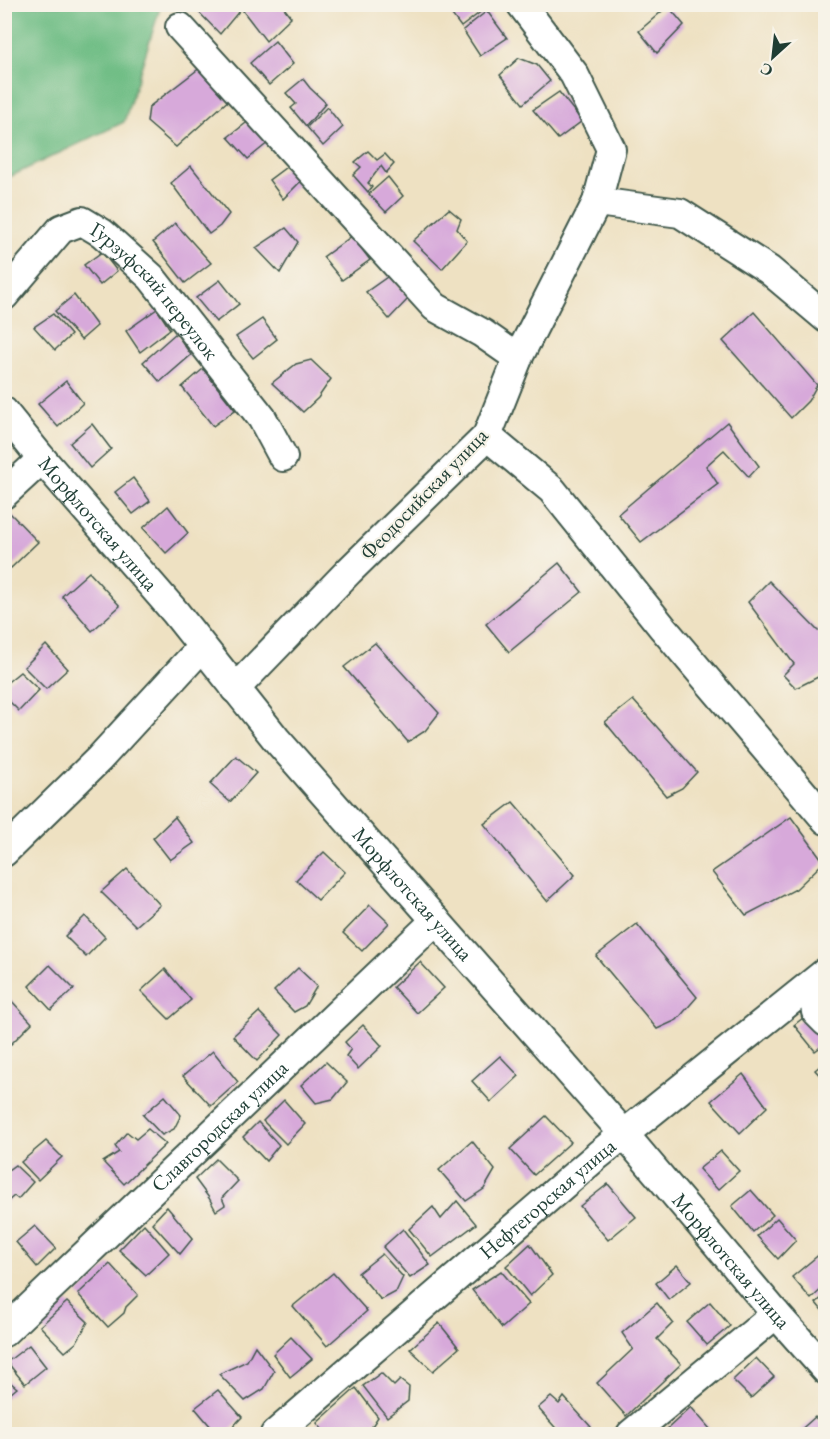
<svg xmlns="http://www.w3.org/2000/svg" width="830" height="1439" font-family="'EB Garamond',serif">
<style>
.forest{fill:#71be86;stroke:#487e5d;stroke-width:1.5}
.building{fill:#d7a9da}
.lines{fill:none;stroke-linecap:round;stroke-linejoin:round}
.minor-casing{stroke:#3e5649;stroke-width:32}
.minor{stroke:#fff;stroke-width:28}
.labels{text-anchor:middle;stroke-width:4.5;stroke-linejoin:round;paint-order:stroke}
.street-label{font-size:21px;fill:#1f3d34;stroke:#f7f3e8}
</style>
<rect width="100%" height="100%" fill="#f7f3e8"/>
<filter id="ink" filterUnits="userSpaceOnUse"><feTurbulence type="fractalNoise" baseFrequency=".0167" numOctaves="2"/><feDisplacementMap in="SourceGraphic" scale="12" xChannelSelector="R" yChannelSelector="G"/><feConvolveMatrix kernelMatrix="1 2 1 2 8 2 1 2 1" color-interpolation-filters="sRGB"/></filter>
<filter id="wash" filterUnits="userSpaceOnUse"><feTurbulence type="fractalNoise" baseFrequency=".008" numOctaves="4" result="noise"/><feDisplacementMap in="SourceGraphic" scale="24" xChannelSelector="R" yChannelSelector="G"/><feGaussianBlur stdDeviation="1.35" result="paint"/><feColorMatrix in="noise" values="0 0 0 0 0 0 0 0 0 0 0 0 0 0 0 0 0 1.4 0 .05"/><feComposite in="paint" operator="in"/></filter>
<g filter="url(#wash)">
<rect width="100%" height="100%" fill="#eee1c2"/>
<!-- forest -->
<polygon class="forest" points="7,5 161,5 124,122 5,179 4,9"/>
<g id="blocks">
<!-- building -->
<g class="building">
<polygon points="191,4 245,4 220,34"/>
<polygon points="251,4 281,4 291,17 266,41 243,11"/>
<polygon points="444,4 479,4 483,10 461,27"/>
<polygon points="668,6 684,25 657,53 639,31"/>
<polygon points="487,11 507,38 480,56 463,30"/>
<polygon points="275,41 293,64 269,85 250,63"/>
<polygon points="519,58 537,65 550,81 523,104 500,75"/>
<polygon points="205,64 231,98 176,147 147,122 149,107"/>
<polygon points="303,79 310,88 326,103 306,126 291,108 296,104 286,93"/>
<polygon points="559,92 582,121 558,139 533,110"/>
<polygon points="327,107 343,127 323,146 307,127"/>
<polygon points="250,120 269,142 248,159 228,137"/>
<polygon points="368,151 377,160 385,154 394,164 386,173 381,166 368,183 372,187 368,192 353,175 361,167 355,162"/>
<polygon points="289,165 304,178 283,199 269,180"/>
<polygon points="191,166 229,214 220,226 209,234 171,183"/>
<polygon points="388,177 403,196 386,212 369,194"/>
<polygon points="449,209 461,219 457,229 467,241 442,269 413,241"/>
<polygon points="175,223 211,263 185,283 153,242"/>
<polygon points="286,228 298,242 280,273 256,248"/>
<polygon points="352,236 370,260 342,280 323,257"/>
<polygon points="102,252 117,271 100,285 84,265"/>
<polygon points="390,275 409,298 389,319 366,292"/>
<polygon points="220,280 239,304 216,322 196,298"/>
<polygon points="74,295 97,326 81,340 55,311"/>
<polygon points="157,309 170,329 140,352 126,331"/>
<polygon points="754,312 817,385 808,401 791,418 723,341"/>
<polygon points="53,314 71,335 55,350 34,327"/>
<polygon points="262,319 277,339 253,358 236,337"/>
<polygon points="176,333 191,355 160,382 143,362"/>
<polygon points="311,360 331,379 318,398 303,412 272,383 296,364"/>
<polygon points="203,369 235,410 213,426 182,387"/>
<polygon points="66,381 83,403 58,427 38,404"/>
<polygon points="727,422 759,466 749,477 724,450 706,466 718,484 641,542 618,514"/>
<polygon points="92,424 111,449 90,468 70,443"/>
<polygon points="133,478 150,501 133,514 115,492"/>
<polygon points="168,506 188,533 166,553 143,528"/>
<polygon points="9,512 38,542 11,568 4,562 4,517"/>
<polygon points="559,563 582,592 509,652 486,624"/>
<polygon points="89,572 120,606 92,631 62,596"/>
<polygon points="769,581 818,631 826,624 826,673 796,688 783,675 794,664 748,602"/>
<polygon points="375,643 439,713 425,731 408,742 344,667"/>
<polygon points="46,645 68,669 46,689 24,667"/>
<polygon points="20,672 39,690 19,711 4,696 4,685"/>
<polygon points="633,700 697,772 682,788 666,796 605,722"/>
<polygon points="236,756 256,773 230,802 210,784"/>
<polygon points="513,802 575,875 547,901 484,824"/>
<polygon points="175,817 194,843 170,860 153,838"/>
<polygon points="791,817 824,862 796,889 746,915 712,872"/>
<polygon points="324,852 345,872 318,900 296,880"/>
<polygon points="127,869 160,905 136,926 101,892"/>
<polygon points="370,905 389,923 362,951 343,933"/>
<polygon points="85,916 105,937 86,957 65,936"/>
<polygon points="637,924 697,997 677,1020 657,1029 596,956"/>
<polygon points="420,962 444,988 417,1013 393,987"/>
<polygon points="50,965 74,989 51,1010 29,986"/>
<polygon points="298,968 317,986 305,1006 294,1012 274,991"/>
<polygon points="165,969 191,1000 169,1019 141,991"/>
<polygon points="10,999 32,1023 4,1051 4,1005"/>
<polygon points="259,1012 282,1035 257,1061 233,1036"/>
<polygon points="808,1014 826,1035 826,1043 815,1051 794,1025"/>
<polygon points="363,1025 382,1046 358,1069 346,1056 351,1049 345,1042"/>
<polygon points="213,1051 238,1082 211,1106 183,1076"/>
<polygon points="500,1056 519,1076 491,1102 472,1081"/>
<polygon points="826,1061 826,1082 815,1070"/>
<polygon points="326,1062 347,1082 333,1099 316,1103 301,1085"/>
<polygon points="743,1074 767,1107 740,1133 711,1101"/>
<polygon points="165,1096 181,1115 174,1129 162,1135 143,1115"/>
<polygon points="284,1100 305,1124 286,1144 263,1121"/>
<polygon points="546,1116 571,1142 534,1175 510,1149"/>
<polygon points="258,1122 279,1145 266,1161 243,1137"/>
<polygon points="148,1129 166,1144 124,1184 103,1162 119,1152 115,1146 127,1132 136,1139"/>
<polygon points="46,1141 62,1157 38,1180 21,1162"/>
<polygon points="472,1141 495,1170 484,1189 466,1201 439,1170"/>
<polygon points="721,1151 739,1171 718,1190 699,1169"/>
<polygon points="216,1159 238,1181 222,1198 225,1205 216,1211 209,1198 195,1179"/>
<polygon points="15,1165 33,1182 18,1199 14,1196 6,1203 4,1201 4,1173"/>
<polygon points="608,1184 636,1217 608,1240 580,1206"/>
<polygon points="751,1190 773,1215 753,1232 732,1206"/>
<polygon points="457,1201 476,1224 432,1257 409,1229 433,1207 441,1219"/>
<polygon points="167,1207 193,1238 180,1254 152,1223"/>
<polygon points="777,1218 796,1240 778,1259 757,1236"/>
<polygon points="144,1224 169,1253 146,1275 119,1250"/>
<polygon points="35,1226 56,1248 37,1267 16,1242"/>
<polygon points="403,1229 430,1265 410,1278 383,1247"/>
<polygon points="530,1244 552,1275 530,1296 506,1266"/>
<polygon points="821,1253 826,1258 826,1285 811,1299 792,1277"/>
<polygon points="382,1254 403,1277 396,1292 381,1300 358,1273"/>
<polygon points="110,1264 138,1295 126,1307 124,1313 108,1327 78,1294"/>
<polygon points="677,1265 691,1282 669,1300 656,1283"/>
<polygon points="501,1271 529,1304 502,1328 472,1290"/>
<polygon points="333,1273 367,1311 327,1346 293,1306"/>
<polygon points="826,1294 826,1315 816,1303"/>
<polygon points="67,1302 88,1322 76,1343 65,1352 40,1326"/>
<polygon points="710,1302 730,1326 707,1345 687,1322"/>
<polygon points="657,1303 673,1323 657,1339 681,1364 626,1416 597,1383 633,1349 622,1333"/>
<polygon points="439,1323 459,1348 433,1371 410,1349"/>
<polygon points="291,1337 312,1359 290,1377 273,1354"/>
<polygon points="29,1345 46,1367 25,1384 7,1362"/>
<polygon points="255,1346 274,1371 264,1389 245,1401 219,1374 247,1361"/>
<polygon points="756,1358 774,1377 751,1398 733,1380"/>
<polygon points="381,1373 394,1386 400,1380 409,1387 408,1401 387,1417 363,1386"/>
<polygon points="4,1377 17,1388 4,1399"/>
<polygon points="356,1388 378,1417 367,1434 326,1434 317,1423"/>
<polygon points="218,1390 242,1417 226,1434 217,1434 195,1408"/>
<polygon points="551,1397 559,1404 564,1397 591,1427 590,1434 561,1434 538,1408"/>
<polygon points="691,1407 710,1429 709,1434 668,1434 665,1431"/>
<polygon points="815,1417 826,1429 826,1434 796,1434"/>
</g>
</g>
</g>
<g filter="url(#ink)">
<use href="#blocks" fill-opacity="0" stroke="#3e5649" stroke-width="1.5"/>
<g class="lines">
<!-- minor casing -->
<g class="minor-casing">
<g id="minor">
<polyline points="521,4 574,74 611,149 597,202 680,213 769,270 826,318"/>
<polyline points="180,27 435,307 482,333 518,358"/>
<path id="s1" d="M4,296L61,229L82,221L102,233L151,277L262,418L283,457"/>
<path id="s2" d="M4,412L42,459L175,612L276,739L624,1134L776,1314L826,1370"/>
<polyline points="487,436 552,490 663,628 826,820"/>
<polyline points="4,494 42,459"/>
<polyline points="235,689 349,571 487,436 518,358 597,202"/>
<polyline points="4,852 99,759 202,647"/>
<polyline points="812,984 816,1012 826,1022"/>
<path id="s3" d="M4,1332L436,920"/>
<path id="s4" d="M275,1434L598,1155L826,972"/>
<polyline points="631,1434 776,1314"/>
</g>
</g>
<!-- minor -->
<use href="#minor" class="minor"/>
</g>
</g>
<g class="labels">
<!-- street labels -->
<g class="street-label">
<text dy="7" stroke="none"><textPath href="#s1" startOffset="212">Гурзуфский переулок</textPath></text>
<text transform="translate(424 494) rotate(-46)" y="7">Феодосийская улица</text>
<text dy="7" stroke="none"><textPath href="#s2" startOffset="146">Морфлотская улица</textPath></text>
<text dy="7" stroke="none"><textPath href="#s2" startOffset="632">Морфлотская улица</textPath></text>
<text dy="7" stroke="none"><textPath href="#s3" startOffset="298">Славгородская улица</textPath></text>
<text dy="7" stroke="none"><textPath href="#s4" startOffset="360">Нефтегорская улица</textPath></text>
<text dy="7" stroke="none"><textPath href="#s2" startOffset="1118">Морфлотская улица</textPath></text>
</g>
</g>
<!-- margin -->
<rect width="830" height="1439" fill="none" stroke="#f7f3e8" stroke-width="24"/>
<!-- north arrow -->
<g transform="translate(773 57) rotate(207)" stroke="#f7f3e8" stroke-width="4.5" paint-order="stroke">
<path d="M0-4.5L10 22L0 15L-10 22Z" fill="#1f3d34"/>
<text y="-9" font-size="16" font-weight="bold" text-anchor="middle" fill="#1f3d34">С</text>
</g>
</svg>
